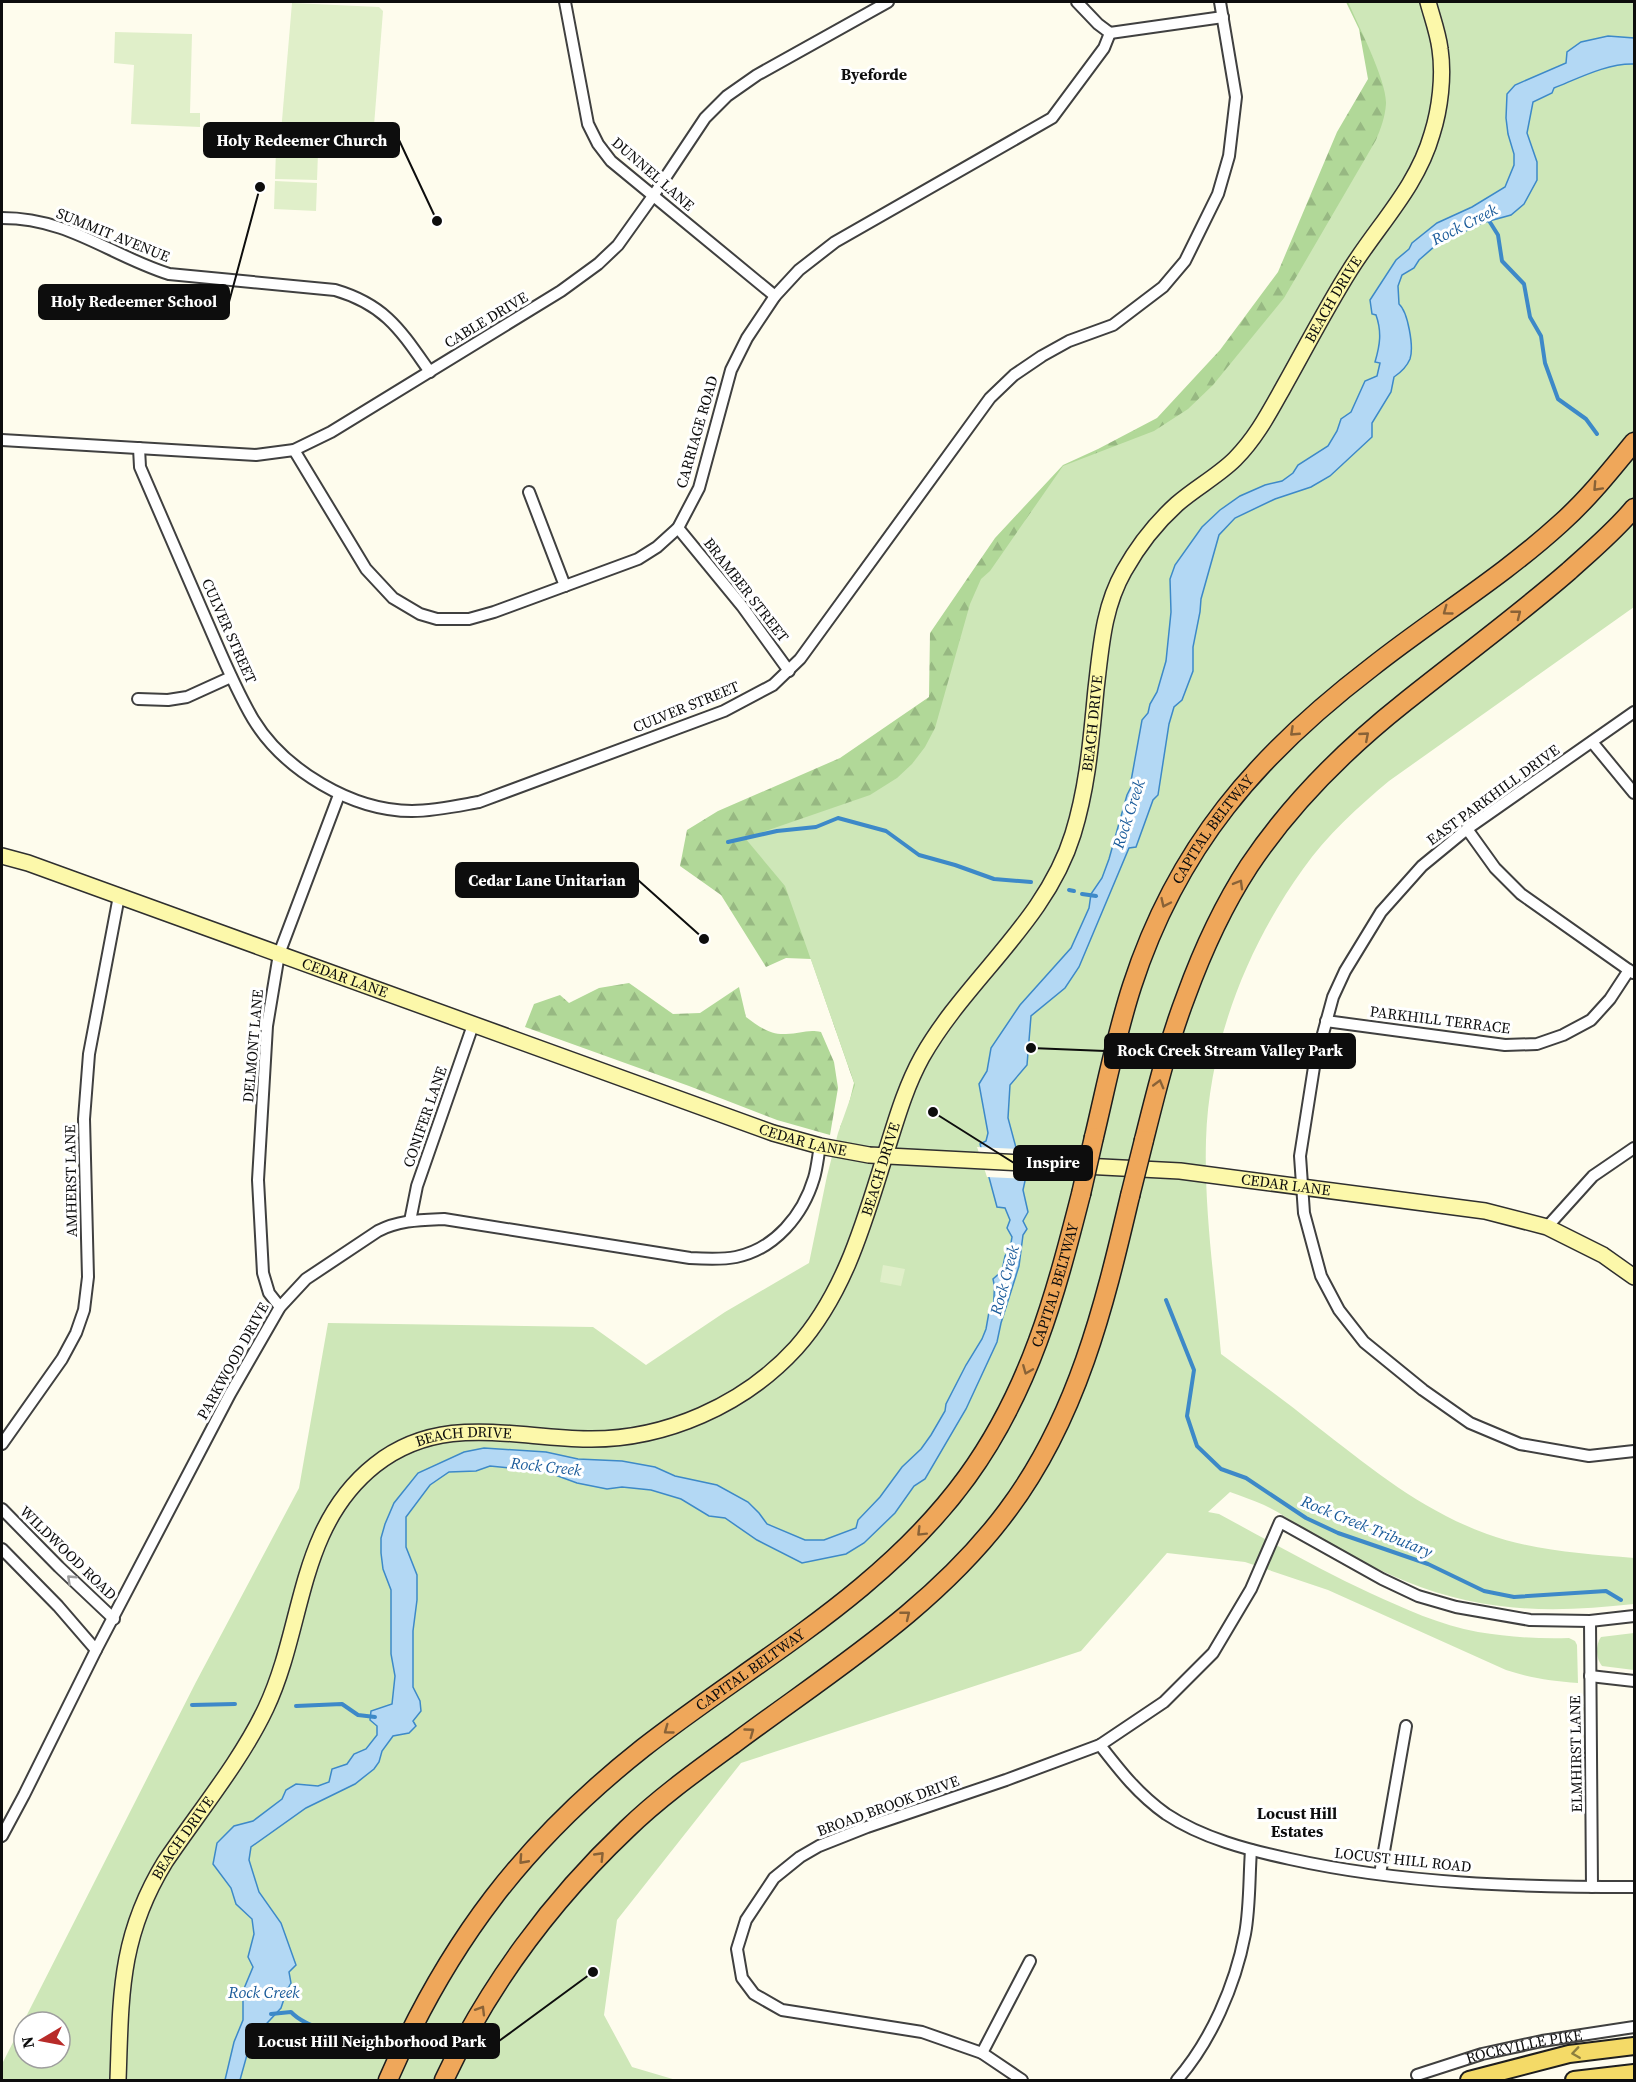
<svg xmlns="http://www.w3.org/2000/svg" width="1636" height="2082" font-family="'Source Serif 4',serif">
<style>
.forest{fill:url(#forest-firs)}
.park{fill:#cee7b8;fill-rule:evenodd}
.pitch{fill:#e0efc9}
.water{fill:#b3d8f4;stroke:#3d89c8;stroke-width:1.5}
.pier{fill:#fefced}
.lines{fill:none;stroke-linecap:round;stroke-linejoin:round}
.stream{stroke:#3d89c8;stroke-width:4}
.street-casing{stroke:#404040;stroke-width:14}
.secondary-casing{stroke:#2f2f2f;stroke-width:18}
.primary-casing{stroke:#1e1e1e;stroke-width:20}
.highway-casing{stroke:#1e1e1e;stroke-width:21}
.street{stroke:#fff;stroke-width:10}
.secondary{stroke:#fcf8aa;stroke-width:15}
.primary{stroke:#f4da67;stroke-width:16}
.highway{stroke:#efa75a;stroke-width:18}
.highway-bridge-casing{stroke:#1e1e1e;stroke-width:21;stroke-linecap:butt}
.highway-bridge{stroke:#efa75a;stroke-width:18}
.oneway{stroke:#896237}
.oneway2{stroke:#9e9e9e}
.oneway3{stroke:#8c7e3e}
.labels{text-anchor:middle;stroke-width:6;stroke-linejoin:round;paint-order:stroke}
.street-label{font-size:15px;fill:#0d0d0d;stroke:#fff}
.neighbourhood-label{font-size:16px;font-weight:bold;fill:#0d0d0d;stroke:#fff}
.water-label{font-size:16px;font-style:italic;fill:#1a5b9a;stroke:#fff}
.leader{fill:none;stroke:#0d0d0d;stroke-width:2}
.callout-dot{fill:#0d0d0d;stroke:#fff;stroke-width:2}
.callout{fill:#0d0d0d;stroke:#0d0d0d;stroke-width:2}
.callout-label{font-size:16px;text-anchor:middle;font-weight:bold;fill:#fff}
</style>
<defs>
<pattern id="forest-firs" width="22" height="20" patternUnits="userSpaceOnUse" patternTransform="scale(1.5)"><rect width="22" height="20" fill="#b1d898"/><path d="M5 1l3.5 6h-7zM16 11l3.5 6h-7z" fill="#97b882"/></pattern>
</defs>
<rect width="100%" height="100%" fill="#fefced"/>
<!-- forest -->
<g class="forest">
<polygon points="1346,2 1408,2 1424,76 864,1133 840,1127 847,1112 854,1083 811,959 786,958 766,967 721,895 680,866 687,830 718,811 840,758 929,697 930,633 995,538 1063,465 1098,449 1157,418 1220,350 1278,272 1337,132 1368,79 1359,29"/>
<path d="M629,983L673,1014L700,1013L739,987L746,1017C758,1026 770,1035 786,1034C800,1034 807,1029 821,1032L834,1062L838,1088L830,1135L777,1120L689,1086L525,1027L534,1004L560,995L569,1003L599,988Z"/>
</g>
<!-- park -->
<g class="park">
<path d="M1348,2H1634V607L1389,781C1358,807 1327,835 1303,869C1247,947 1209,1043 1206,1140C1204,1211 1215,1283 1221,1354C1252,1377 1284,1400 1315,1425C1371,1468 1419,1509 1487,1534C1534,1551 1585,1554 1634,1558V1604C1553,1613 1483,1613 1405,1581C1378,1570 1341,1551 1315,1536C1298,1526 1282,1513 1264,1505C1253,1500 1241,1496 1230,1492L1208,1512L1219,1514C1269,1541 1319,1569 1370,1593C1405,1609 1440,1625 1478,1632C1508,1637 1539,1639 1569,1638L1575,1641L1577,1645L1578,1683C1552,1681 1530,1678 1506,1670L1328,1590L1245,1562L1167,1553L1081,1651L741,1763L617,1920L604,2015L632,2067L676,2080H2V2064L196,1682L299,1488L328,1323L593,1327L646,1365L725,1312L809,1263L827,1176L838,1133L855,1085L785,886L745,838L870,795L897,778L912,764L925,747L935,728L970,604L981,579L990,571L1063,466L1154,431L1188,409L1213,385L1284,298L1376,140C1381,128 1385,117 1386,104C1387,81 1358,25 1348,2ZM24,2022H60V2058H24Z"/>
<path d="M1634,1633V1670L1602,1666C1596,1659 1595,1645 1601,1637Z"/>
</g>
<!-- pitch -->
<g class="pitch">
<polygon points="292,3 379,7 383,11 372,151 280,144"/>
<polygon points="115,32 192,34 190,113 200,113 200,127 131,124 134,65 114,63"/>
<polygon points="276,151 318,153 317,180 275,179"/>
<polygon points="275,181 317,183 316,211 274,209"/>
<polygon points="883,1265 905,1269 901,1286 880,1282"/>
</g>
<!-- water -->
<path class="water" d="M1608,36L1634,38V64C1608,63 1579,78 1554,88L1552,93L1533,102L1527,133L1537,162V180L1524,204L1511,215L1482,223L1435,246L1419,260L1414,268L1402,275L1398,286L1399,304C1408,312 1414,347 1410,359C1407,366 1400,373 1394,377L1391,392L1372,423V437L1330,476L1311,487L1275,499L1235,518L1219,535L1201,599L1200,612L1193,647V671L1182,700L1174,707L1169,724L1158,795L1153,800L1136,847L1129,848L1079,967L1065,988L1031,1016L1027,1065L1010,1085L1008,1118L1025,1181L1023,1190L1028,1212L1023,1221L1027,1229L1023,1235L1019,1266L1001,1323L997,1342L966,1409L925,1479L914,1486L895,1513L864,1543L846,1554L802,1563L757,1540L725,1518L709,1516L681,1499L651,1490L622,1487L607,1489L577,1483L547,1472L490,1466L476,1471L449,1472L430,1485L406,1517V1547L417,1575V1600L413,1631V1687L420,1701L421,1711L413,1721L416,1726L409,1733L393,1736L382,1751L379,1762L374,1769L355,1784L306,1808L251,1847L249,1860L259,1892L281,1923L296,1965L289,1972L291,1983L287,1990L281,2008L257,2034L250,2044L240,2080H225L234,2042L243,2020V1991L253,1967L248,1957L254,1934L252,1919L236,1904L231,1888L213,1864L217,1843L234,1826L253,1821L282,1799L286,1790L296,1784L318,1786L329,1782L332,1769L347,1764L354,1754L366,1749L377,1735V1726L370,1720L371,1711L392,1704L395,1676L391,1654V1590L383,1569L381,1553V1538L385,1524L394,1503L418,1473L464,1452L484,1448L546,1452L578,1459L622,1461L655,1467L675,1476L717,1485L748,1502L759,1513L767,1524L805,1540H824L856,1528L858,1520L880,1497L902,1467L921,1449L931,1435L945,1411L946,1404L966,1365L982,1339L986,1329L989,1312L994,1306C993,1296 996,1289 993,1279L1002,1271L1005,1256L1010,1249L1012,1237L1007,1228L1010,1220L1005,1208L997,1207L980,1144L986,1141L988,1133L979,1084L987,1071L991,1048L1020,1005L1071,948L1089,908L1091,894L1102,878L1109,859L1127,795L1133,783L1131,781L1142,720L1148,713L1150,704L1157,692L1166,661L1171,612L1170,579L1175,565L1202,527L1220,510L1240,496L1265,485L1282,481L1293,473L1298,465L1328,446L1337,431L1341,419L1351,412L1365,381L1377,376L1380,363L1375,362C1380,345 1382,332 1376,315L1372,314L1370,300L1396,260L1409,249L1412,243L1437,223L1472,207L1505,187L1514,165V154L1508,134L1506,118L1507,94L1515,85L1566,63L1567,52L1581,42Z"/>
<!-- pier -->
<polygon class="pier" points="977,1147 1019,1149 1027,1179 987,1177"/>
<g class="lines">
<!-- stream -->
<g class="stream">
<polyline points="1488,219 1498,235 1502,261 1524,284 1530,317 1541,336 1545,363 1558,399 1586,419 1597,434"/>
<polyline points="728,842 777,831 816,827 838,818 886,831 919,855 955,865 994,879 1031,882"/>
<polyline points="1069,890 1074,891"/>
<polyline points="1082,894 1096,896"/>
<polyline points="1166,1300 1194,1370 1187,1416 1197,1446 1221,1469 1246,1478 1306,1518 1338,1533 1428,1564 1484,1591 1514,1597 1606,1591 1621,1600"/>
<polyline points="192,1705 235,1704"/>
<polyline points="296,1706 342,1704 358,1715 375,1717"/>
<path d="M271,2014L291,2012C309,2031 340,2028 354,2049L363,2050"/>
</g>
<!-- street casing -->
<g class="street-casing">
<g id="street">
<polyline points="565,2 588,124 598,144 611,161 775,296"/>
<polyline points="1077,2 1098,24 1110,33"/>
<polyline points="1110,33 1223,17"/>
<path d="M2,218C69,218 109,255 169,274L335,290C386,305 401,331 430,372"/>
<polyline points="2,440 256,455 294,450 331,432 561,291 598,264 618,245 653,196 705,118 727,96 757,75 888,2"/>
<path d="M139,448L140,467C162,517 183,567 205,617C220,651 234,687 253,719C284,770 352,811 412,811C435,811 457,806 479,802L724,711L773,685L800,659L990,398L1014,375L1042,356L1069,341L1113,325L1163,287L1185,261L1218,194L1229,156L1236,97L1220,2"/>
<polyline points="294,450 366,569 393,598 420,614 437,619 469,619 494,612 638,559 657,547 678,528 699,488 731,370 747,338 775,296 799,270 835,242 1052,118 1104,48 1110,33"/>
<polyline points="529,492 565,586"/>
<polyline points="678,528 742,606 789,671"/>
<polyline points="138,699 168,700 187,697 231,677"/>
<polyline points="1634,712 1467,829 1422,866 1381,912 1345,971 1333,997 1314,1067 1300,1156 1304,1213 1321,1276 1339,1310 1364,1342 1423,1390 1470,1423 1520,1444 1589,1456 1634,1451"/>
<polyline points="1592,742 1634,793"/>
<polyline points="1467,829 1495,868 1521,894 1633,973"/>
<polyline points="1326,1021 1505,1045 1537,1044 1563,1035 1591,1020 1610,999 1629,970"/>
<polyline points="410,1221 417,1186 473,1025"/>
<polyline points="1547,1227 1593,1176 1634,1148"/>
<polyline points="280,1307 269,1293 263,1273 258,1180 267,1026 279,954 339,795"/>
<polyline points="2,1444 62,1359 76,1333 84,1310 88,1277 84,1119 89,1054 119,896"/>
<polyline points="2,1509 59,1567 114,1619"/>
<polyline points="2,1549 58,1606 96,1650"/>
<polyline points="1590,1621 1592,1887"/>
<polyline points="1590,1676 1634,1681"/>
<path d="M1100,1745C1121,1772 1138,1794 1166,1814C1202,1838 1248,1850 1290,1859C1403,1884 1519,1887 1634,1887"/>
<path d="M2,1836L24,1795L96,1650L230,1394L280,1307L306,1279L378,1231C399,1220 421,1220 444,1219L690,1258C705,1259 721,1260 736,1257C775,1249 803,1215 814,1178C817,1168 818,1156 820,1146"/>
<polyline points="1380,1874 1406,1726"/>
<polyline points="982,2053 1030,1961"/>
<path id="s1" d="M1417,2075L1482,2054L1542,2041L1634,2027"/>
<polyline points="1022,2080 982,2053 922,2032 782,2010 754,1994 742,1978 737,1949 746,1920 774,1878 800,1857 819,1846 867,1827 1006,1780 1100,1745 1164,1702 1213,1653 1251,1589 1280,1522 1382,1579 1418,1596 1456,1607 1530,1620 1590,1621 1634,1616"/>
<path d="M1177,2080C1211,2041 1235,1986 1245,1934C1250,1907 1249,1878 1251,1850"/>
</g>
</g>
<!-- secondary casing -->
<g class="secondary-casing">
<g id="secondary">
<path id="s2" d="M2,856L28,863L119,896L773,1133L820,1146L869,1155L1180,1171L1485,1211L1547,1227L1603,1255L1634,1277"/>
<path id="s3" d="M118,2080C121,1996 119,1937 165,1862C198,1813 241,1761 266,1708C305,1625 297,1527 375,1465C441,1413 512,1438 588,1439C665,1440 744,1405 796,1348C846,1292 865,1219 887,1149C897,1117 906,1086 922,1057C966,979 1046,922 1073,834C1088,785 1091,740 1096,689C1101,648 1103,608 1124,571C1138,546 1156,523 1177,504C1195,488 1218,476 1235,459C1256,438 1269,413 1283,388C1305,349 1326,308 1350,270C1378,225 1417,187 1432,134C1440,109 1444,76 1440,49C1438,33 1432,17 1428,2"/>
</g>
</g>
<!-- primary casing -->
<g class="primary-casing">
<g id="primary">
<polyline points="1469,2080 1569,2054 1634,2046"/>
<polyline points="1574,2080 1634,2073"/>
</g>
</g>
<!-- highway casing -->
<g class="highway-casing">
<g id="highway">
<path id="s4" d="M1094,1137C1106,1087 1116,1035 1132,986C1177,847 1257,755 1372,667C1434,618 1502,577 1561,523C1588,499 1611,470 1634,442"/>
<path d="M1144,1140C1156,1092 1168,1043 1186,996C1202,952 1223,906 1249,866C1291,803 1347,748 1405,702C1460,658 1516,617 1569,571C1591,551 1615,531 1634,508"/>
<path id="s5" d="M388,2080C448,1942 524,1842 643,1748C753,1662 883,1593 967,1477C1030,1390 1055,1296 1081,1194"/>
<path d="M444,2080C488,1986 552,1900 627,1829C660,1797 698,1770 735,1743C830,1672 935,1608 1007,1511C1077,1418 1104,1307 1130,1196"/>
</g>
</g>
<!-- street -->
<use href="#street" class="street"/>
<!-- secondary -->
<use href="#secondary" class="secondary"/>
<!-- primary -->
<use href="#primary" class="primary"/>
<!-- highway -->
<use href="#highway" class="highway"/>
<!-- highway-bridge casing -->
<g class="highway-bridge-casing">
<g id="highway-bridge">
<polyline points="1081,1194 1094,1137"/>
<polyline points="1130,1196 1144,1140"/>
</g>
</g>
<!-- highway-bridge -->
<use href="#highway-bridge" class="highway-bridge"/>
</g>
<!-- one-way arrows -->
<defs><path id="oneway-chevron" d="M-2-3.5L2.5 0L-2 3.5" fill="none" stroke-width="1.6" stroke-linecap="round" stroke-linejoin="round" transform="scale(1.5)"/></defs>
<g class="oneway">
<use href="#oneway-chevron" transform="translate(1597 487) rotate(133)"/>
<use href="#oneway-chevron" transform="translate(1447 611) rotate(144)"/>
<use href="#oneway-chevron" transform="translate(1517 614) rotate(-38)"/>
<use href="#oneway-chevron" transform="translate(1294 732) rotate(137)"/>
<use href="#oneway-chevron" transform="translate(1365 736) rotate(-41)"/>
<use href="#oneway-chevron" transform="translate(1239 884) rotate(-60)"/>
<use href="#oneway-chevron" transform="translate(1165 903) rotate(115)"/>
<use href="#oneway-chevron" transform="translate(1159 1084) rotate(-75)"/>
<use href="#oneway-chevron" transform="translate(1027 1370) rotate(112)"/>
<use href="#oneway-chevron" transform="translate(921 1532) rotate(135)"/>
<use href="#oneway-chevron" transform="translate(906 1615) rotate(-39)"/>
<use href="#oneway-chevron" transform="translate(668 1730) rotate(144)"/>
<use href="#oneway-chevron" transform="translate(750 1732) rotate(-36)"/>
<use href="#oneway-chevron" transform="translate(600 1856) rotate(-46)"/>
<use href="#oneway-chevron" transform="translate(523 1860) rotate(132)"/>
<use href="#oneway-chevron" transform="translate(481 2010) rotate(-59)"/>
</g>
<use class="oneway2" href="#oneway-chevron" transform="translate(71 1579) rotate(-137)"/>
<use class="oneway3" href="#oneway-chevron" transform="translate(1576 2053) rotate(172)"/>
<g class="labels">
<!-- street labels -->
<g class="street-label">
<text transform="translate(653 174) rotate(41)" y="5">DUNNEL LANE</text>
<text transform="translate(113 235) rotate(22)" y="5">SUMMIT AVENUE</text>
<text dy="5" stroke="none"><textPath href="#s3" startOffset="2342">BEACH DRIVE</textPath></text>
<text transform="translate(486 320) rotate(-31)" y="5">CABLE DRIVE</text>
<text transform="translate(697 432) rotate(-74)" y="5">CARRIAGE ROAD</text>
<text transform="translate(746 590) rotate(52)" y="5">BRAMBER STREET</text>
<text transform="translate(229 631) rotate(66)" y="5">CULVER STREET</text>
<text transform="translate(686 707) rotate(-22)" y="5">CULVER STREET</text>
<text dy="5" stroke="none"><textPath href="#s3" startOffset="1838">BEACH DRIVE</textPath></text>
<text transform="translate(1493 795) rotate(-36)" y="5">EAST PARKHILL DRIVE</text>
<text dy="5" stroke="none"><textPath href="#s4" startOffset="333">CAPITAL BELTWAY</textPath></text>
<text dy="5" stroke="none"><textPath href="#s2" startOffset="364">CEDAR LANE</textPath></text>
<text transform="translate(1440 1020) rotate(7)" y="5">PARKHILL TERRACE</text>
<text transform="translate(253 1046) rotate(-85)" y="5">DELMONT LANE</text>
<text transform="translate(425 1117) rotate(-71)" y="5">CONIFER LANE</text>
<text dy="5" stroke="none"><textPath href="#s2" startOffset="850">CEDAR LANE</textPath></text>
<text dy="5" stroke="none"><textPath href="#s3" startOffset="1335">BEACH DRIVE</textPath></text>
<text transform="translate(71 1181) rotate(-91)" y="5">AMHERST LANE</text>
<text dy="5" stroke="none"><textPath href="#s2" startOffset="1336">CEDAR LANE</textPath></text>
<text dy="5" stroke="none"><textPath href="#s5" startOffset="1060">CAPITAL BELTWAY</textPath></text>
<text transform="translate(233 1361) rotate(-61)" y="5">PARKWOOD DRIVE</text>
<text dy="5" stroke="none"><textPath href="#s3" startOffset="777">BEACH DRIVE</textPath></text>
<text transform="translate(68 1553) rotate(44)" y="5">WILDWOOD ROAD</text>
<text dy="5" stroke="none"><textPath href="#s5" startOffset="556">CAPITAL BELTWAY</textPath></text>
<text transform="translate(1576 1754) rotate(-91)" y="5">ELMHIRST LANE</text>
<text transform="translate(888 1806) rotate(-20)" y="5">BROAD BROOK DRIVE</text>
<text dy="5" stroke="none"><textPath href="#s3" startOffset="256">BEACH DRIVE</textPath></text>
<text transform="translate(1403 1860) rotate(6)" y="5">LOCUST HILL ROAD</text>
<text dy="5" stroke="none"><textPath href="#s1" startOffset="111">ROCKVILLE PIKE</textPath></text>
</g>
<!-- neighbourhood labels -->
<g class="neighbourhood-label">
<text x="874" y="80">Byeforde</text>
<text x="1297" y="1819">Locust Hill<tspan x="1297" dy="18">Estates</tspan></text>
</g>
<!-- water labels -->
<g class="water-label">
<text transform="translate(1464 224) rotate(-27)" y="6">Rock Creek</text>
<text transform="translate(1128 814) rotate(-72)" y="6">Rock Creek</text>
<text transform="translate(1004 1280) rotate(-75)" y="6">Rock Creek</text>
<text transform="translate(546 1466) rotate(6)" y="6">Rock Creek</text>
<text transform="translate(1367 1526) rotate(22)" y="6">Rock Creek Tributary</text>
<text x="264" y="1998">Rock Creek</text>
</g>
</g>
<!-- callouts -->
<path class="leader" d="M437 221L399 140M260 187L229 302M704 939L638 880M1031 1048L1105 1051M933 1112L1014 1163M593 1972L499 2041"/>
<g class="callout-dot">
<circle cx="437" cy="221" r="6"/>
<circle cx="260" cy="187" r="6"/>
<circle cx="704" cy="939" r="6"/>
<circle cx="1031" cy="1048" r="6"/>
<circle cx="933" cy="1112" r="6"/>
<circle cx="593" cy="1972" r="6"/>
</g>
<g class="callout">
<rect x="204" y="123" width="195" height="34" rx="6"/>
<rect x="39" y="285" width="190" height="34" rx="6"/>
<rect x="456" y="863" width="182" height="34" rx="6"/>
<rect x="1105" y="1034" width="250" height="34" rx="6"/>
<rect x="1014" y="1146" width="78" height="34" rx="6"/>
<rect x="246" y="2024" width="253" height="34" rx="6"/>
</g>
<g class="callout-label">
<text x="302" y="146">Holy Redeemer Church</text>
<text x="134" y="307">Holy Redeemer School</text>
<text x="547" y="886">Cedar Lane Unitarian</text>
<text x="1230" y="1056">Rock Creek Stream Valley Park</text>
<text x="1053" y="1168">Inspire</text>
<text x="372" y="2047">Locust Hill Neighborhood Park</text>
</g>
<!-- border -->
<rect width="1636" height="2082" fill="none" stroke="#0d0d0d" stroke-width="6"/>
<!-- north arrow -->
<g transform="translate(42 2040) rotate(260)"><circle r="28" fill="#ffffff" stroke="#9e9e9e" stroke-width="1.5"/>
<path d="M0-4.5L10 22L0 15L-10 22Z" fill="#b82b29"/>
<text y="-9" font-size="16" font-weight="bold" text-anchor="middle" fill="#0d0d0d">N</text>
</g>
</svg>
